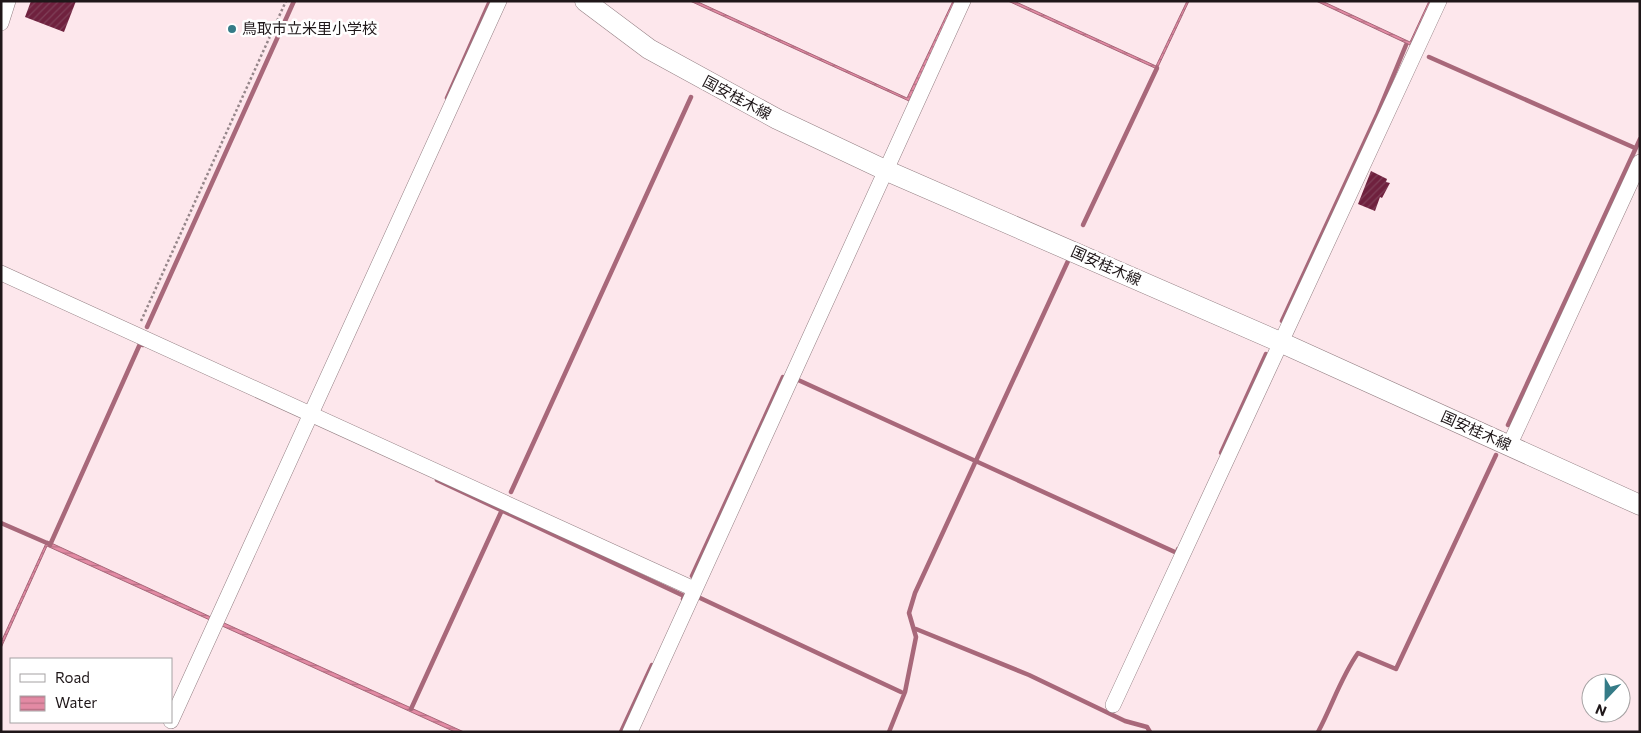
<svg xmlns="http://www.w3.org/2000/svg" width="1641" height="733" font-family="Commissioner,'Noto Sans JP',sans-serif">
<style>
.water{fill:url(#water-rules);stroke:#a8687a}
.lines{fill:none;stroke-linecap:round;stroke-linejoin:round}
.stream{stroke:#a8687a;stroke-width:4.5}
.building{fill:url(#building-hatch)}
.street-casing{stroke:#937f83;stroke-width:16}
.secondary-casing{stroke:#937f83;stroke-width:21}
.path{stroke:#96868a;stroke-width:2.5;stroke-dasharray:2.5 2.5;stroke-linecap:butt}
.street{stroke:#fff;stroke-width:15}
.secondary{stroke:#fff;stroke-width:20}
.poi-dot{fill:#357b87;stroke:#fff;stroke-width:2}
.labels{text-anchor:middle;stroke-width:5;stroke-linejoin:round;paint-order:stroke}
.poi-label{font-size:15px;fill:#1f1719;stroke:#fff;text-anchor:start}
.street-label{font-size:15px;fill:#1f1719;stroke:#fff}
</style>
<defs>
<pattern id="water-rules" width="6" height="5" patternUnits="userSpaceOnUse" patternTransform="scale(1.25)"><rect width="6" height="5" fill="#e38aa4"/><path d="M0 2.5h6" fill="none" stroke="#b77085"/></pattern>
<pattern id="building-hatch" width="6" height="6" patternUnits="userSpaceOnUse" patternTransform="scale(1.25)"><rect width="6" height="6" fill="#6f213e"/><path d="M-1 1l2-2M0 6l6-6M5 7l2-2" fill="none" stroke="#7e3f57"/></pattern>
</defs>
<rect width="100%" height="100%" fill="#fde7ec"/>
<!-- water -->
<g class="water">
<polygon points="690,1 696,1 907,98 953,1 956,1 909,101"/>
<polygon points="1008,1 1014,1 1156,66 1187,1 1189,1 1157,69"/>
<polygon points="1316,1 1322,1 1410,42 1429,1 1431,1 1410,45"/>
<polygon points="47,541 213,618 212,621 47,546 1,648 1,642"/>
<polygon points="222,622 464,732 455,732 220,625"/>
</g>
<g class="lines">
<!-- stream -->
<g class="stream">
<polyline points="1429,57 1635,148"/>
<polyline points="447,98 490,1"/>
<polyline points="1083,225 1157,68"/>
<polyline points="1282,321 1377,115 1406,45"/>
<polyline points="147,327 294,1"/>
<polyline points="796,379 1177,553 1178,549"/>
<polyline points="1508,425 1640,139"/>
<polyline points="1221,453 1266,354"/>
<polyline points="437,480 684,596 683,599"/>
<polyline points="511,492 691,97"/>
<polyline points="1,523 47,543"/>
<polyline points="50,545 140,344 143,345"/>
<polyline points="692,576 783,377"/>
<polyline points="698,597 901,692"/>
<polyline points="916,629 1029,675 1125,721 1147,727 1150,732"/>
<polyline points="411,709 502,510"/>
<polyline points="621,732 652,665"/>
<polyline points="889,732 905,692 916,637 909,613 915,593 1068,261"/>
<path d="M1318,732C1332,706 1341,677 1358,653L1396,669L1496,455"/>
</g>
</g>
<!-- building -->
<g class="building">
<polygon points="31,1 76,1 64,32 25,17"/>
<polygon points="1371,171 1387,179 1386,182 1390,183 1382,198 1380,197 1375,211 1358,204"/>
</g>
<g class="lines">
<!-- street casing -->
<g class="street-casing">
<g id="street">
<polyline points="1,23 8,1"/>
<polyline points="1,273 694,589"/>
<polyline points="1509,446 1640,162"/>
<polyline points="1113,705 1439,1"/>
<polyline points="171,721 499,1"/>
<polyline points="630,732 963,1"/>
</g>
</g>
<!-- secondary casing -->
<g class="secondary-casing">
<polyline id="secondary" points="585,1 649,49 777,119 885,170 1280,342 1640,505"/>
</g>
<!-- path -->
<polyline class="path" points="141,321 286,1"/>
<!-- street -->
<use href="#street" class="street"/>
<!-- secondary -->
<use href="#secondary" class="secondary"/>
</g>
<!-- markers -->
<circle class="poi-dot" cx="232" cy="29" r="5"/>
<g class="labels">
<!-- poi labels -->
<g class="poi-label">
<text x="242" y="34">鳥取市立米里小学校</text>
</g>
<!-- street labels -->
<g class="street-label">
<text transform="translate(737 98) rotate(28)" y="5">国安桂木線</text>
<text transform="translate(1106 266) rotate(24)" y="5">国安桂木線</text>
<text transform="translate(1476 431) rotate(24)" y="5">国安桂木線</text>
</g>
</g>
<!-- border -->
<rect width="1641" height="733" fill="none" stroke="#1f1719" stroke-width="5"/>
<!-- legend -->
<rect x="10" y="658" width="162" height="65" fill="#ffffff" stroke="#a5a2a3"/>
<rect x="20" y="674" width="25" height="8" fill="#ffffff" stroke="#a5a2a3"/>
<text x="55" y="683" font-size="15" fill="#1f1719">Road</text>
<rect x="20" y="696" width="25" height="15" fill="url(#water-rules)" stroke="#a5a2a3"/>
<text x="55" y="708" font-size="15" fill="#1f1719">Water</text>
<!-- north arrow -->
<g transform="translate(1606 698) rotate(202)"><circle r="24" fill="#ffffff" stroke="#a5a2a3"/>
<path d="M0-4L9 19L0 12L-9 19Z" fill="#357b87"/>
<text y="-8" font-size="14" font-weight="bold" text-anchor="middle" fill="#1f1719">N</text>
</g>
</svg>
